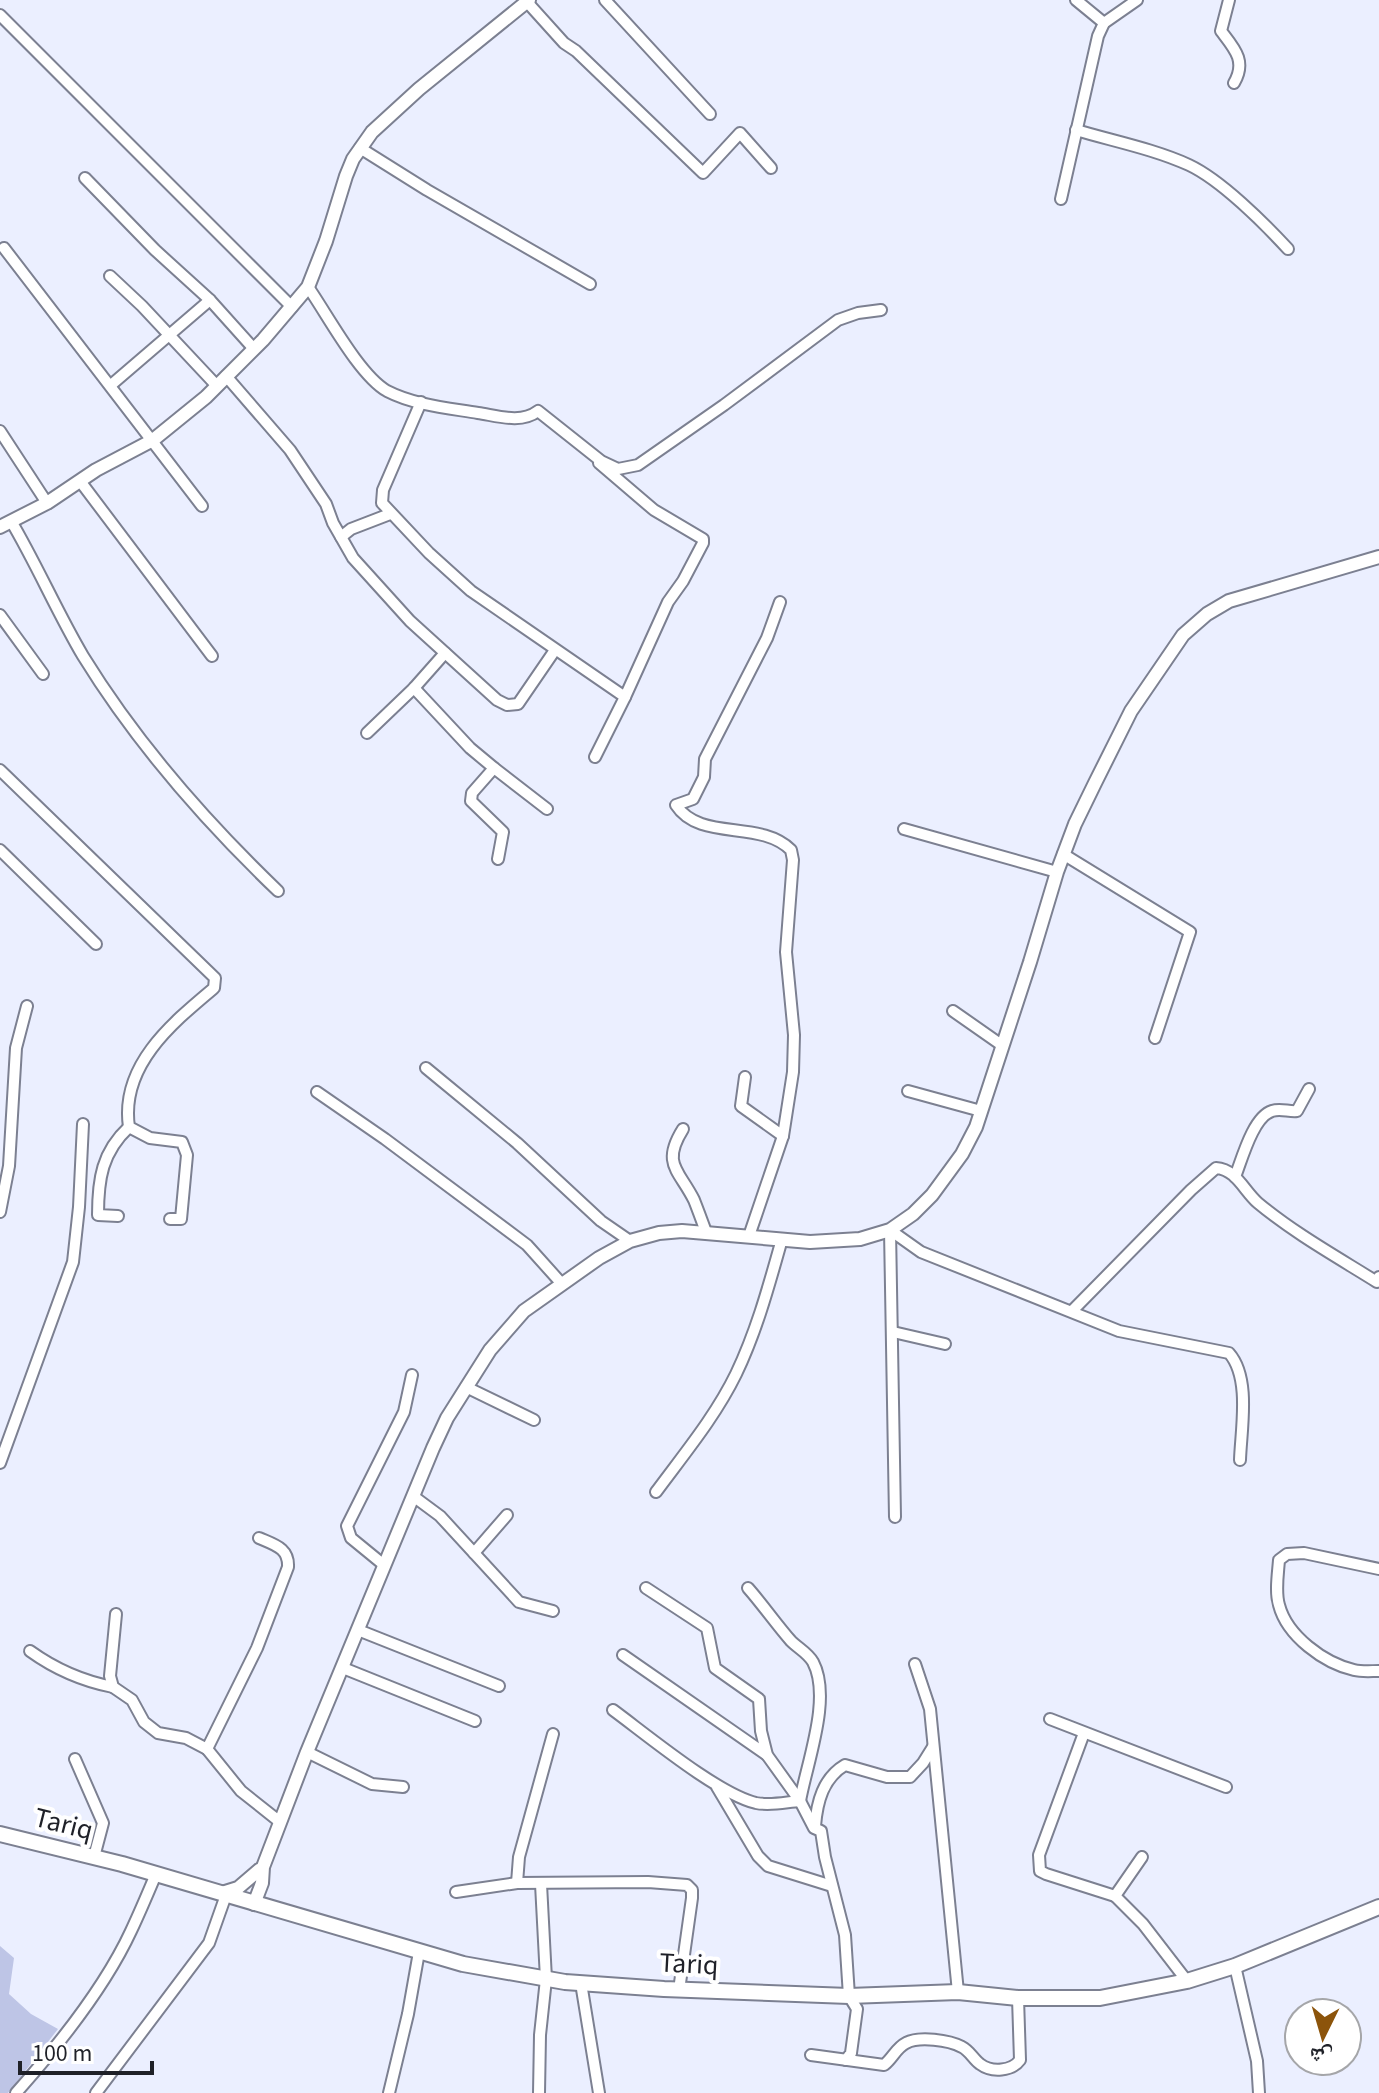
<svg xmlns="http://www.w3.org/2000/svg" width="1379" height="2093" font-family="'Source Sans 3','Noto Naskh Arabic',sans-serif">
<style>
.green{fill:#bec5e6}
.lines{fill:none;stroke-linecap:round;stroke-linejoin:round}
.minor-casing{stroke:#7c8091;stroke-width:14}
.tertiary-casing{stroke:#7c8091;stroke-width:16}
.secondary-casing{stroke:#7c8091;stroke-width:18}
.minor{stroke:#fff;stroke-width:10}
.tertiary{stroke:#fff;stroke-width:12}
.secondary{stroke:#fff;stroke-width:14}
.labels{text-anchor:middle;stroke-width:8;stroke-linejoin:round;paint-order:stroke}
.street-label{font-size:28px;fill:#1f2128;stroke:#fff}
</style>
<rect width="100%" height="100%" fill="#ebefff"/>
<!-- green -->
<polygon class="green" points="0,1946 14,1958 9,1994 31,2014 58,2029 8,2093 0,2093"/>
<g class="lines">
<!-- minor casing -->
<g class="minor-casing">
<g id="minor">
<polyline points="605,0 710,114"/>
<polyline points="1076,0 1104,23"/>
<path d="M1229,0L1221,31C1234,48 1247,61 1234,83"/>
<polyline points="527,2 564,43 576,51 703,173 740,133 771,168"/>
<polyline points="0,15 292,307"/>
<path d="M1076,130C1113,141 1154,149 1189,165C1221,180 1264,223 1288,249"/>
<polyline points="360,148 427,190 590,284"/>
<polyline points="85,178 155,250 210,300 254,349"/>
<polyline points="1061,199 1098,36 1104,23 1137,0"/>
<polyline points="4,248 202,506"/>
<polyline points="110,276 142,306 217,386"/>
<path d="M308,287C327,314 359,375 387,391C414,405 448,408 478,413C498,416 521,424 538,411L601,461L618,469L638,465L724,405L838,320L858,313L881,310"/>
<polyline points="226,376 290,450 326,504 333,523 353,558 410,621 497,700 507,705 518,704 555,650"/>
<polyline points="111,385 210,300"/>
<polyline points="421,402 383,490 382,503 429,553 471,591 625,697 595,757"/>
<polyline points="0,431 47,503"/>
<polyline points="599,463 654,510 703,539 703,543 683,581 668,602 625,697"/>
<polyline points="80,481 212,656"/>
<path d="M11,521C37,565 57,612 83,656C136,742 205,821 278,891"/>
<polyline points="341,537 351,529 390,514"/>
<polyline points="0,615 43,674"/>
<polyline points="414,688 470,748 494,768 472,793 471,801 503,832 498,859"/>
<polyline points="367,733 414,688 445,653"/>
<polyline points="494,768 547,809"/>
<path d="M0,770L215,978L214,988C171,1024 120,1066 129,1127L150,1138L182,1142L187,1155L181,1219H170"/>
<polyline points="904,829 1057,872"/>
<polyline points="0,850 96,944"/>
<polyline points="1063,854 1190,932 1155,1038"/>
<polyline points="953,1011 1003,1046"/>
<polyline points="426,1068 517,1143 601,1221 630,1241"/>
<polyline points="745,1077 741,1106 783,1136"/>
<polyline points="908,1091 981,1111"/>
<polyline points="317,1092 385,1139 527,1245 562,1284"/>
<path d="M683,1129C661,1164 679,1170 694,1200C698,1210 702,1221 706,1232"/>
<path d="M1235,1177C1242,1159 1253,1117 1272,1111C1280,1108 1289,1112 1297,1111L1309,1089"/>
<polyline points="0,1212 9,1166 16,1048 27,1006"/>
<path d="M118,1216L98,1215C98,1179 102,1152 129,1127"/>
<path d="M890,1230L921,1252L1119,1331L1229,1353C1251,1378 1241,1429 1240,1460"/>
<polyline points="890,1230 895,1517"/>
<path d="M749,1236L783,1136L793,1072L794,1035L786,952L793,860L791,850C760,819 700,842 676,805L693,799L704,777L705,759L767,638L780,602"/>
<path d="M1072,1311L1191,1190L1216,1168C1236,1169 1244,1191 1258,1203C1294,1233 1337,1257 1377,1282L1379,1277"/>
<polyline points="893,1332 945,1344"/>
<polyline points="466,1387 534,1420"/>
<polyline points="0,1463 73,1262 79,1207 83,1124"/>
<path d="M656,1492C684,1454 715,1417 736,1374C757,1330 769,1285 782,1239"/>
<polyline points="413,1496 440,1516 519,1602 553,1611"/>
<path d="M259,1538C275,1545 289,1548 288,1567L257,1648L207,1749L241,1791L280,1822"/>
<polyline points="474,1553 507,1515"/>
<polyline points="384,1565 351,1538 347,1526 404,1412 412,1375"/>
<path d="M1379,1569L1304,1553L1287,1554L1279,1560C1278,1574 1275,1592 1279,1605C1287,1636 1324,1663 1354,1670C1362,1672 1371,1671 1379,1671"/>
<polyline points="646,1588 707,1628 715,1668 759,1699 761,1731 767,1755 800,1801 814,1828 821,1831 825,1857 845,1935 849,1996 857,2009 851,2053 846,2060"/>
<polyline points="116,1614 110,1676 113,1687 132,1700 144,1722 158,1733 186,1738 207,1749"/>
<polyline points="358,1630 499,1686"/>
<path d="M30,1651C55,1669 82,1681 113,1687"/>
<polyline points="623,1655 767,1755"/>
<polyline points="915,1664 930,1709 958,1992"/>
<polyline points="343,1668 475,1721"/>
<path d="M613,1710C647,1735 718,1794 756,1803C771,1806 786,1802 800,1801C807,1762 832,1698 813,1662C808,1653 798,1648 791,1641C776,1624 763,1605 748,1588"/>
<polyline points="1050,1719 1226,1787"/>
<polyline points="1084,1733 1039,1855 1040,1871 1046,1874 1115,1896"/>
<polyline points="307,1752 372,1784 403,1787"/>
<polyline points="75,1759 103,1823 94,1857"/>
<polyline points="717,1787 758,1856 768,1866 832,1886"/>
<path d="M815,1826C817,1802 823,1778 845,1765L887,1777H910L923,1763L933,1747"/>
<polyline points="1142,1857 1115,1896 1143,1924 1187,1981"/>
<polyline points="517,1883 519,1857 553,1734"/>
<polyline points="456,1892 517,1883 648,1882 687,1885 692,1890 692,1898 679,1990"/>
<polyline points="1235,1966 1257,2061 1259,2093"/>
<polyline points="581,1983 599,2093"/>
<path d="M811,2055L884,2065C893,2058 896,2048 906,2043C919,2036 949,2040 962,2047C970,2051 973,2059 980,2064C992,2073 1012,2071 1020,2060L1018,1998"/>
<path d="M16,2093C57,2047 105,1987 131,1931C140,1912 148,1893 156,1874"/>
<polyline points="96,2093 209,1943 226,1895"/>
<polyline points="389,2093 408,2014 419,1952"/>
<polyline points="539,2093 540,2035 546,1979 541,1884"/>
</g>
</g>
<!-- tertiary casing -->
<g class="tertiary-casing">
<g id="tertiary">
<polyline points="0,527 47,503 96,470 153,440 206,397 263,340 308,287 326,241 346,176 353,159 372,132 419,89 529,0"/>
<polyline points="222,1893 238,1888 259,1870"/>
<polyline points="254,1904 262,1883 263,1867 307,1752 433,1448 447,1418 490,1350 524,1311 599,1258 630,1241 659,1233 682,1231 810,1242 860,1239 890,1230 913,1214 932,1195 962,1154 976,1127 1030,962 1057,872 1075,824 1095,783 1131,711 1183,635 1207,614 1229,601 1379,557"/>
</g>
</g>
<!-- secondary casing -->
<g class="secondary-casing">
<polyline id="secondary" points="0,1834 122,1864 463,1964 565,1982 664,1989 849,1996 958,1992 1018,1998 1100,1998 1187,1981 1235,1966 1379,1907"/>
</g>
<!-- minor -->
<use href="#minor" class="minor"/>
<!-- tertiary -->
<use href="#tertiary" class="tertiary"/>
<!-- secondary -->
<use href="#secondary" class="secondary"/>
</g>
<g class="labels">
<!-- street labels -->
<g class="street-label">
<text transform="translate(64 1823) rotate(14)" y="10">Tariq</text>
<text transform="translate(689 1963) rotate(3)" y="10">Tariq</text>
</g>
</g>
<!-- north arrow -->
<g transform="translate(1323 2037) rotate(185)"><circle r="38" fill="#ffffff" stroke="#a5a6a9" stroke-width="2"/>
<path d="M0-6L14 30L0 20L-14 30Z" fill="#8c540b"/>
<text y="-12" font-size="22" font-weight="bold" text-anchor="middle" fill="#1f2128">ش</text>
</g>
<!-- scale -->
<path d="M20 2061v12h132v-12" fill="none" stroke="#1f2128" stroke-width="4"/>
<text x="32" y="2061" font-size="24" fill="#1f2128" stroke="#ffffff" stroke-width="6" paint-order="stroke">100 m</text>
</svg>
